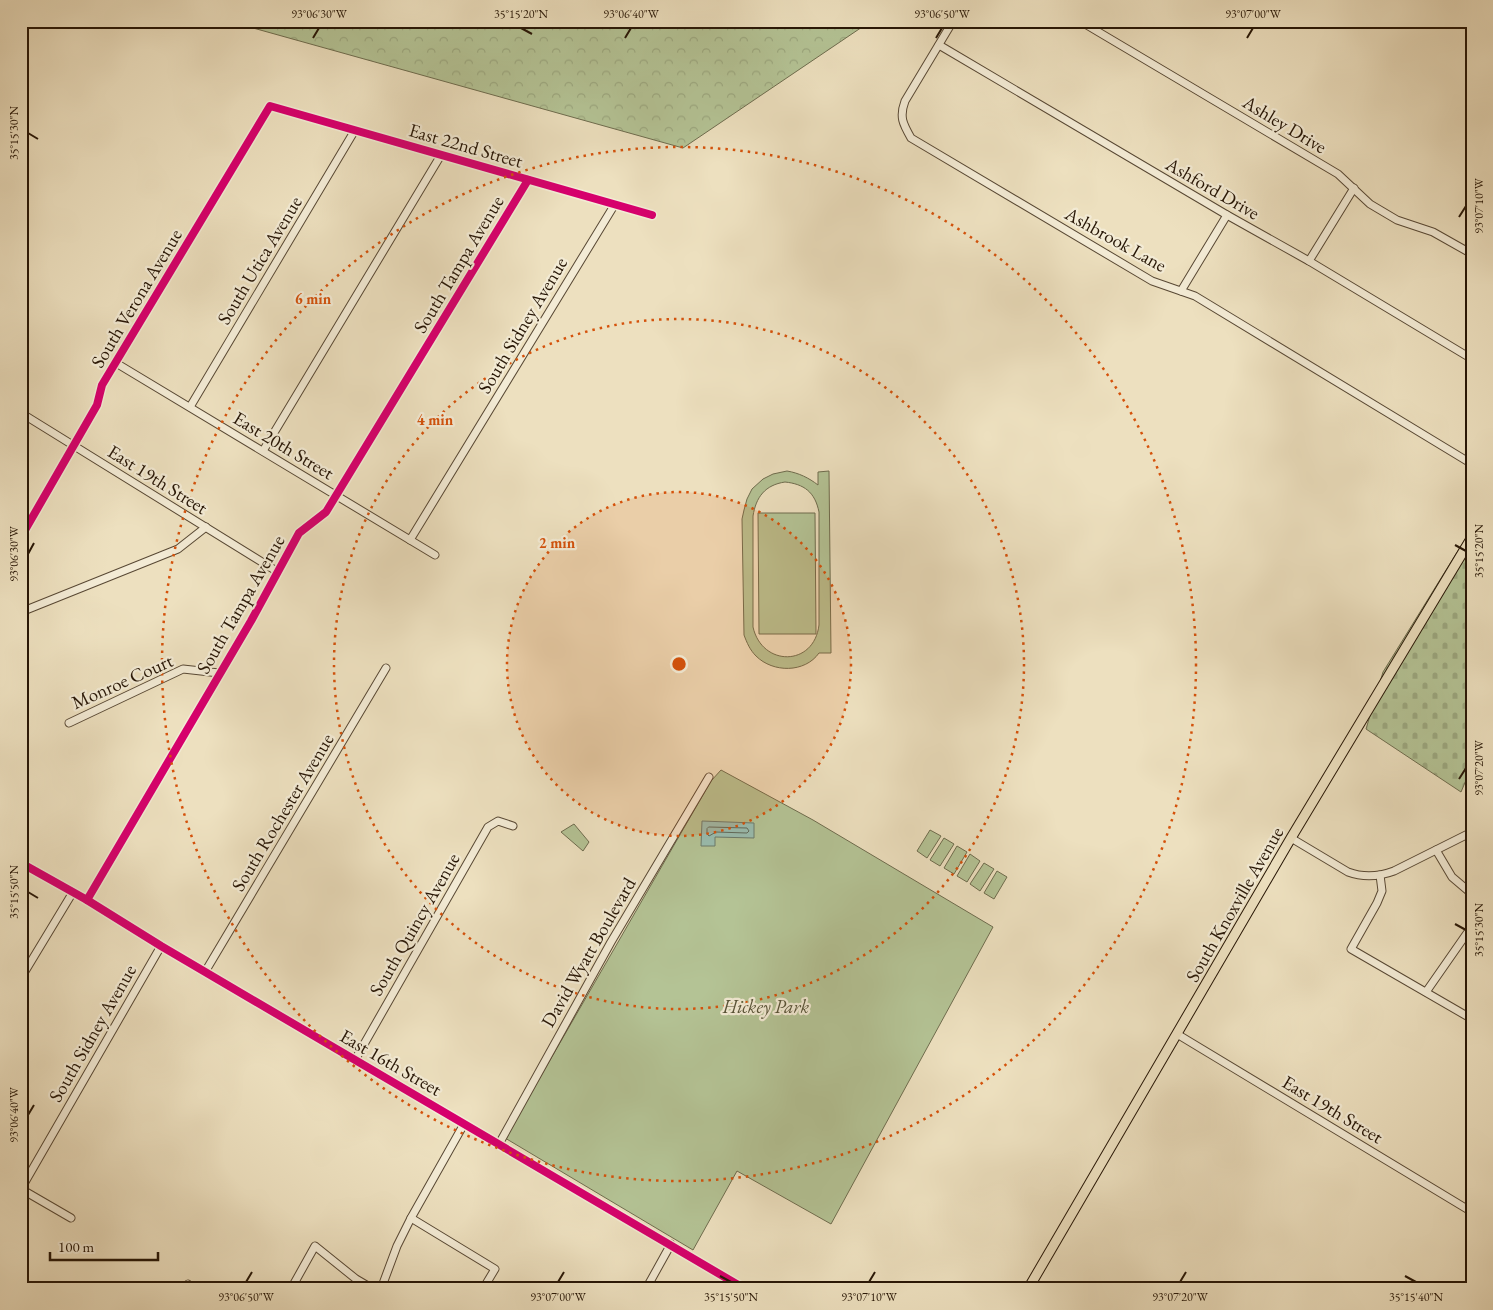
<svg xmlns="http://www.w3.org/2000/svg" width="1493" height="1310" font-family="'EB Garamond',serif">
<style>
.green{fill:#b4c395;stroke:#6e6c4e;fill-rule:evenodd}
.forest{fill:url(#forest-crowns);stroke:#6e6c4e}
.cemetery{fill:url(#cemetery-stones);stroke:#6e6c4e}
.water{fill:#99bdb0;stroke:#6b7a6c}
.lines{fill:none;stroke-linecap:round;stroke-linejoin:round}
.shore{stroke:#606a5b;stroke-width:1}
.minor-casing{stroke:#584834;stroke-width:9}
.major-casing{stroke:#271606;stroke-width:11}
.minor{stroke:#f3ebd5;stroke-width:7}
.major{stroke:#ede0bf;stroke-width:9}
.cycleway-casing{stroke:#f3ebd5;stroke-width:11}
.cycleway{stroke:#d6006c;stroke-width:8}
.ticks{fill:none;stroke:#271606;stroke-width:2}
.ring{fill:none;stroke:#d5520b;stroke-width:2.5;stroke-dasharray:2.5 5}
.labels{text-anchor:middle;stroke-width:4.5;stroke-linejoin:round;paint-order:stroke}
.street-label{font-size:19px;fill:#271606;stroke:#f3ebd5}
.park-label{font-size:19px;font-style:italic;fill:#585338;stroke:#f3ebd5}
.centre{fill:#d5520b;stroke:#f3ebd5;stroke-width:2.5}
.ring-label{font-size:15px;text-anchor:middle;font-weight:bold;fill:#d5520b;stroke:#f3ebd5;stroke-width:4.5;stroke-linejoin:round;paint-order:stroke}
.neatline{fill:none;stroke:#271606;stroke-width:2}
.ticks-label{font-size:12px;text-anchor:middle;fill:#271606}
</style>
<defs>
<pattern id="forest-crowns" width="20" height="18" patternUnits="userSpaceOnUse" patternTransform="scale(1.25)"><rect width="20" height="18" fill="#b4c395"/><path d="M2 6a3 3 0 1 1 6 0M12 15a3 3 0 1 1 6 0" fill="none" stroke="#9ba77f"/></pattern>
<pattern id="cemetery-stones" width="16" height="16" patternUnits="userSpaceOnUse" patternTransform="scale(1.25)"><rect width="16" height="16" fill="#b4c395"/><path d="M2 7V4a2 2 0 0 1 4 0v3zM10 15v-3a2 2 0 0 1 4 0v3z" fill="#9ba77f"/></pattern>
</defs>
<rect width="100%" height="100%" fill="#ede0bf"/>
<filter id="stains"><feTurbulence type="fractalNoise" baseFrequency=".004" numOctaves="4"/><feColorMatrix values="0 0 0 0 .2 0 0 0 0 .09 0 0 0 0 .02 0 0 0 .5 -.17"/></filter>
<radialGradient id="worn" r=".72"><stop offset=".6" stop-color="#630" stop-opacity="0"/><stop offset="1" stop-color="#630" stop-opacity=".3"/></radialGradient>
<!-- green -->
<g class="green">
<path d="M787,471C799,473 809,478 818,485V472L829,471L831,653H819C805,673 773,673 756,656C750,650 747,643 744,635L742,519L744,510L747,499L752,489L763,479L773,474ZM785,482C804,484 815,492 819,512V625C814,667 762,667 753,627V516C756,497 765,485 785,482Z"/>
<polygon points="758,513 815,513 816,634 759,634"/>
<polygon points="721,770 813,820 993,927 831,1224 737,1171 693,1250 505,1138 711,781"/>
<polygon points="574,824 589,842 583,851 561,832"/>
<polygon points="930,830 941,836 927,858 917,851"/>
<polygon points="944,838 954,844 940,866 930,860"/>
<polygon points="957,846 967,852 954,874 944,868"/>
<polygon points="970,854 980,861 967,882 957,876"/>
<polygon points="984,863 994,869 980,891 970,884"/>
<polygon points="997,871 1007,877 994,899 984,893"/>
</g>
<!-- forest -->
<polygon class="forest" points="228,21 871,21 683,148"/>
<!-- cemetery -->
<polygon class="cemetery" points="1472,528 1472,766 1461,792 1366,729 1383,672"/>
<!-- water -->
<polygon class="water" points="702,821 754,823 754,838 715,837 715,846 701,846"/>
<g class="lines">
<!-- shore -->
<polygon class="shore" points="709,827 747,828 749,831 747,833 716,832 709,836 707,834 707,829"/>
<!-- minor casing -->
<g class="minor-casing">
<g id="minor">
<path d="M953,21L905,101C899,117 903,124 911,138L1152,281L1195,296L1472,464"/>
<polyline points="1080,21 1338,174 1370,204 1397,220 1433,232 1472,254"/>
<polyline points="939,45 1227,215 1309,261 1472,359"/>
<polyline points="1309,261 1354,188"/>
<polyline points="1181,291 1227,215"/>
<polyline points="116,363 435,555"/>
<polyline points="190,407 355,130"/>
<polyline points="21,413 278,572"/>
<polyline points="263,451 441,155"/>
<polyline points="21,537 97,405 102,385 270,106 652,215"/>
<polyline points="410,540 615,204"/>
<polyline points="21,612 178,549 206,527"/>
<polyline points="69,723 183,669 219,673"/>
<path d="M1291,838L1348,872C1364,878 1378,877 1394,871L1472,832"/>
<polyline points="1436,850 1452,877 1472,894"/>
<polyline points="21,863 87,900 161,946 745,1289"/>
<polyline points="1380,875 1382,891 1377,903 1351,949 1472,1019"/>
<polyline points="87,900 251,621 299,533 326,512 528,180"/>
<polyline points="205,972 386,668"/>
<polyline points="21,978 73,892"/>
<polyline points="1426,992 1472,926"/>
<polyline points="1177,1034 1472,1212"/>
<polyline points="355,1060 488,827 498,821 513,826"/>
<polyline points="499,1144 611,942 709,777"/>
<polyline points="71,1218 21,1189 161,946"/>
<polyline points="411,1218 495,1269 483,1289"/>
<polyline points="185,1289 188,1284"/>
<polyline points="291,1289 315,1246 356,1279 373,1289"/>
<polyline points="381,1289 397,1246 411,1218 464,1124"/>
<polyline points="646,1289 671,1244"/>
</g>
</g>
<!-- major casing -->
<g class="major-casing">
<polyline id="major" points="1028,1289 1291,838 1472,537"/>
</g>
<!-- minor -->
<use href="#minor" class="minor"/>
<!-- major -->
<use href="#major" class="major"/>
<!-- cycleway casing -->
<g class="cycleway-casing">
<g id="cycleway">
<polyline points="21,537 97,405 102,385 270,106 652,215"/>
<polyline points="21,863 87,900 161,946 745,1289"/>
<polyline points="87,900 251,621 299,533 326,512 528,180"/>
</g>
</g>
<!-- cycleway -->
<use href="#cycleway" class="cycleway"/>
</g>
<!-- ticks -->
<path class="ticks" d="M521,28L532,34M313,38L319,28M625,38L631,28M936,38L942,28M1247,38L1253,28M28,133L38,139M1459,217L1466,206M1455,545L1466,551M28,554L34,543M1459,779L1466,768M28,892L38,898M1455,924L1466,930M28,1115L34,1105M720,1276L731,1282M1405,1276L1416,1282M246,1282L252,1272M558,1282L564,1272M869,1282L875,1272M1180,1282L1186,1272"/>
<!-- distance rings -->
<circle cx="679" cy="664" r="172" fill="#d5520b" fill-opacity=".12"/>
<g class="ring">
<circle cx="679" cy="664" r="172"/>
<circle cx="679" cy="664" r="345"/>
<circle cx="679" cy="664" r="517"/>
</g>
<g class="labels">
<!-- street labels -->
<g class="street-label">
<text transform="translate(1285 124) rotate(31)" y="7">Ashley Drive</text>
<text transform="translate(466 145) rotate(16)" y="7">East 22nd Street</text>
<text transform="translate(1213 188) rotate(30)" y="7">Ashford Drive</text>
<text transform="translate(1116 239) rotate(29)" y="7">Ashbrook Lane</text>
<text transform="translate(259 260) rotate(-59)" y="7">South Utica Avenue</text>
<text transform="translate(458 264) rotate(-59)" y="7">South Tampa Avenue</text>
<text transform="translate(136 298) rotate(-59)" y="7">South Verona Avenue</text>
<text transform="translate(522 325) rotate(-59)" y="7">South Sidney Avenue</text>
<text transform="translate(284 445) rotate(31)" y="7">East 20th Street</text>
<text transform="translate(158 479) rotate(32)" y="7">East 19th Street</text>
<text transform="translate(240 604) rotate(-60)" y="7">South Tampa Avenue</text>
<text transform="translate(122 681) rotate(-24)" y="7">Monroe Court</text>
<text transform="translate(282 812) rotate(-59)" y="7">South Rochester Avenue</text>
<text transform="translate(1234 904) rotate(-60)" y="7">South Knoxville Avenue</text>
<text transform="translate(414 924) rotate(-60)" y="7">South Quincy Avenue</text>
<text transform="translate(588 952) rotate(-60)" y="7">David Wyatt Boulevard</text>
<text transform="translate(92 1033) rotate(-60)" y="7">South Sidney Avenue</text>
<text transform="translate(391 1062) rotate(30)" y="7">East 16th Street</text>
<text transform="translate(1333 1109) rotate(31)" y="7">East 19th Street</text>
</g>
<!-- park labels -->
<g class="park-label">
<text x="766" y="1013">Hickey Park</text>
</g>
</g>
<circle cx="679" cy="664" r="8" class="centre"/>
<g class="ring-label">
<text x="313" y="304">6 min</text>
<text x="435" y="425">4 min</text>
<text x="557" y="548">2 min</text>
</g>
<!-- margin -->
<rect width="1493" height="1310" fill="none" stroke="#ede0bf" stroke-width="55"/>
<!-- scale -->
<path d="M50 1252v8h108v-8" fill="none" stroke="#271606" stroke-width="2.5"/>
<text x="58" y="1252" font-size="15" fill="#271606" stroke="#f3ebd5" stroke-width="4" paint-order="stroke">100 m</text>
<rect x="28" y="28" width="1438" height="1254" class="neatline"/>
<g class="ticks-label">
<text x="319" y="18">93°06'30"W</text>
<text x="521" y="18">35°15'20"N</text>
<text x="631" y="18">93°06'40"W</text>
<text x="942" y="18">93°06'50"W</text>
<text x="1253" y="18">93°07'00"W</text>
<text transform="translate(14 133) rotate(-90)" y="4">35°15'30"N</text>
<text transform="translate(1479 206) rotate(-90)" y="4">93°07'10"W</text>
<text transform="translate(1479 551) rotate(-90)" y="4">35°15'20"N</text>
<text transform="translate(14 554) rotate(-90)" y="4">93°06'30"W</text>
<text transform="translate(1479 768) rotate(-90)" y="4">93°07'20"W</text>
<text transform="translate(14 892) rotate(-90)" y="4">35°15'50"N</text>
<text transform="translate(1479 930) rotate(-90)" y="4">35°15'30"N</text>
<text transform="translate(14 1115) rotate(-90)" y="4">93°06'40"W</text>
<text x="246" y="1301">93°06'50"W</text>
<text x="558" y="1301">93°07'00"W</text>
<text x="731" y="1301">35°15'50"N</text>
<text x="869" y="1301">93°07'10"W</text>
<text x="1180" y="1301">93°07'20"W</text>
<text x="1416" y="1301">35°15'40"N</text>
</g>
<rect width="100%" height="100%" filter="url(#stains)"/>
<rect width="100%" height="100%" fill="url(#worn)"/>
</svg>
